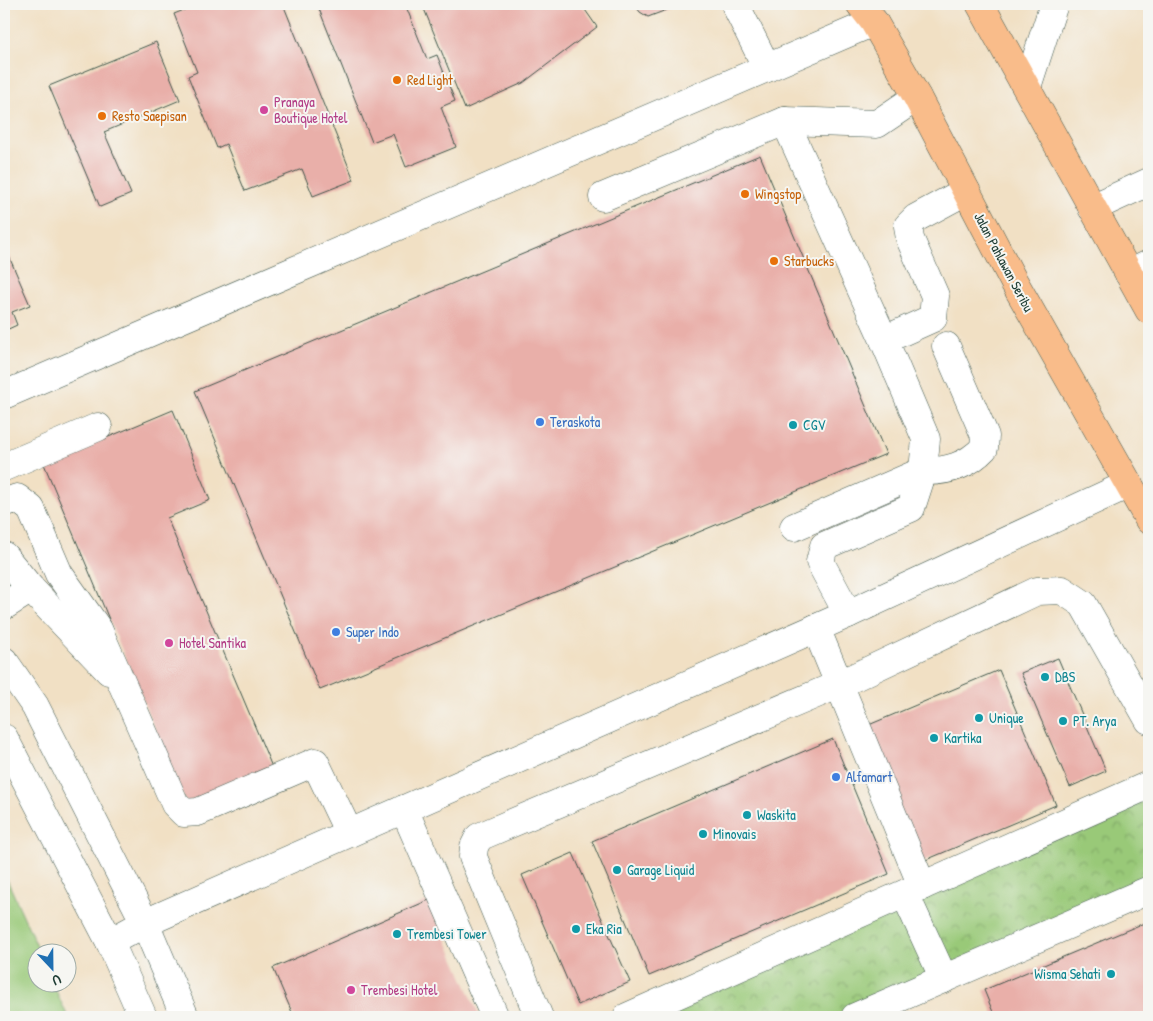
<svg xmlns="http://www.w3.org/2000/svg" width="1153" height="1021" font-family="'Patrick Hand',sans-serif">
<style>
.grass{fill:#99c978;stroke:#5c8356}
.park{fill:url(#park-crowns);stroke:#5c8356}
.building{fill:#e9afa9}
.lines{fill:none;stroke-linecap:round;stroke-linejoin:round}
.minor-casing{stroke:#3e554a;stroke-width:29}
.major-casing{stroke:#3e554a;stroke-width:29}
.minor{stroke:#fff;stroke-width:28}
.major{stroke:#f9bc8a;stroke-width:28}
.food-dot{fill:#e8710a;stroke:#f6f6f2;stroke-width:2}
.hotel-dot{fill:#d1479c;stroke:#f6f6f2;stroke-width:2}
.shop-dot{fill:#3f7fe0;stroke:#f6f6f2;stroke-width:2}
.culture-dot{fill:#0f9aa8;stroke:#f6f6f2;stroke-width:2}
.labels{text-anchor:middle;stroke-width:4;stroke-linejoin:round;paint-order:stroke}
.food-label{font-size:14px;fill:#c56008;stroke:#f6f6f2;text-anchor:start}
.hotel-label{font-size:14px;fill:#b23c85;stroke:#f6f6f2;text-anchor:start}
.street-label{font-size:14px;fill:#1f3d34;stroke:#f6f6f2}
.shop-label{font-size:14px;fill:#366cbe;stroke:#f6f6f2;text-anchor:start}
.culture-label{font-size:14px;fill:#0d838f;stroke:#f6f6f2;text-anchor:start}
</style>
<defs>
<pattern id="park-crowns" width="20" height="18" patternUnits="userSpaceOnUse" patternTransform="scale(1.25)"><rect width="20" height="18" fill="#99c978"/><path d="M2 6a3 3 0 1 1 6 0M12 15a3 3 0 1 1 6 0" fill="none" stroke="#7ca463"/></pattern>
</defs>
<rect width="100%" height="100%" fill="#f6f6f2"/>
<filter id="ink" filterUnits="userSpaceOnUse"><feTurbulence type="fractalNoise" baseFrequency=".02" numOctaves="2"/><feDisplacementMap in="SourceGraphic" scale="10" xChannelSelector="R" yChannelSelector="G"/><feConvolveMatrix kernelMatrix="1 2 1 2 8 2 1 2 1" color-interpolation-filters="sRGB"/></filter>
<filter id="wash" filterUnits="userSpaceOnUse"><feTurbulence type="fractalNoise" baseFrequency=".0096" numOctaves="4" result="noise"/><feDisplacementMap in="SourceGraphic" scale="20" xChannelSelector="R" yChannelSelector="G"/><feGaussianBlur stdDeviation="1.12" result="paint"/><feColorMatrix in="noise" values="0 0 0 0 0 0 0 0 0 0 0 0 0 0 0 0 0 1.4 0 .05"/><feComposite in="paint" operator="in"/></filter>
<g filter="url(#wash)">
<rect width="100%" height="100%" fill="#f1e0c4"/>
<!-- grass -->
<polygon class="grass" points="4,873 40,953 38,954 38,984 53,984 68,1017 4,1017"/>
<!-- park -->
<polygon class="park" points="1149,785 1149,890 855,1017 627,1017"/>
<g id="blocks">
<!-- building -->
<g class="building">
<polygon points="199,4 283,4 354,180 313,196 302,169 245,191 226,144 217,148 188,76 197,72 174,14"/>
<polygon points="317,4 405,4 427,59 437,55 455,101 441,107 456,147 406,167 393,134 372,142"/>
<polygon points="422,4 581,4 597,27 523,83 465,109"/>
<polygon points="634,4 682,4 648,17 640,12"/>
<polygon points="156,42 180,100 104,132 131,194 100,207 49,86"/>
<polygon points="760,155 886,454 320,690 195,391"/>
<polygon points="4,245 30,305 12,312 17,325 4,331"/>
<polygon points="173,410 210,500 167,518 272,767 186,803 44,464"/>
<polygon points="1058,658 1106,771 1070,787 1021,673"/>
<polygon points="999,670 1056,805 921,862 864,727"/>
<polygon points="833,739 889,874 649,976 592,841"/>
<polygon points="573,853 630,982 578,1005 522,875"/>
<polygon points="429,900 480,1017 294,1017 273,968"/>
<polygon points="1149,921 1149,1017 995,1017 984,990"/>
<polygon points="944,1012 946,1017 932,1017"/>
</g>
</g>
</g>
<g filter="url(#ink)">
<use href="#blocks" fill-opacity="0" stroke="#3e554a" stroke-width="1"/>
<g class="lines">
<!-- minor casing -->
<g class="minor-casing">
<g id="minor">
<polyline points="735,4 767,68"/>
<polyline points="1027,87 1054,4"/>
<polyline points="785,121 884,340"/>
<polyline points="603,197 785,121 877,124 917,97"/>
<polyline points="1092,208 1149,182"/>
<polyline points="1129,274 1149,264"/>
<polyline points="4,395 874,22"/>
<polyline points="4,467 98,427"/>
<polyline points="4,503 17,498 31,509 59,574 98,629 175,804 184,813 198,812 315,762 349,833"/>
<path d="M794,527L923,471C947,472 967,466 984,448L985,436L946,346"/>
<polyline points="4,556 31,589 109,671"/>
<polyline points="4,606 31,589"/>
<polyline points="848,614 820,562 824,546 911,508 923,471 926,439 884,340 933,318 935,296 910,239 908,226 916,218 966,191"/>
<polyline points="816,628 922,886"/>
<polyline points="4,661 35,706 145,923 185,1017"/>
<polyline points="4,738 110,942 143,1017"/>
<polyline points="404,809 495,1017"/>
<polyline points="905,894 944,979"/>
<polyline points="110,942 145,923 848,614 1129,484"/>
<polyline points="539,1017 473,857 474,847 479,837 840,684 1037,591 1062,590 1083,604 1149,720"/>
<polyline points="627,1017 1149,785"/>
<polyline points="855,1017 1149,890"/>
</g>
</g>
<!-- major casing -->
<g class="major-casing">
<g id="major">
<polyline points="860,4 874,22 917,97 1013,280 1149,520"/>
<polyline points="980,4 1149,310"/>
</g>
</g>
<!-- minor -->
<use href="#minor" class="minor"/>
<!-- major -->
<use href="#major" class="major"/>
</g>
</g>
<!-- markers -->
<g class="food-dot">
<circle cx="397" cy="80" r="5"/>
<circle cx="102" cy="116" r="5"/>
<circle cx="745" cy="194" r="5"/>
<circle cx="774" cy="261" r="5"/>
</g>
<g class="hotel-dot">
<circle cx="264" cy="110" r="5"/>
<circle cx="169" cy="643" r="5"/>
<circle cx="351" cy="990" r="5"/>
</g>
<g class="shop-dot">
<circle cx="540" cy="422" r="5"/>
<circle cx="336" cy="632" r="5"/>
<circle cx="836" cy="777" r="5"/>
</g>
<g class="culture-dot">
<circle cx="793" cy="425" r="5"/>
<circle cx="1045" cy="677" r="5"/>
<circle cx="979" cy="718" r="5"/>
<circle cx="1063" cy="721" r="5"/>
<circle cx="934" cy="738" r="5"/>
<circle cx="747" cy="815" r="5"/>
<circle cx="703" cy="834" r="5"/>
<circle cx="617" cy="870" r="5"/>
<circle cx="576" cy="929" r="5"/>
<circle cx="397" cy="934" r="5"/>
<circle cx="1111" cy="974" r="5"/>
</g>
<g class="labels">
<!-- food labels -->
<g class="food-label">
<text x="407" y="85">Red Light</text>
<text x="112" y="121">Resto Saepisan</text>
<text x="755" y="199">Wingstop</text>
<text x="784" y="266">Starbucks</text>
</g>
<!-- hotel labels -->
<g class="hotel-label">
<text x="274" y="107">Pranaya<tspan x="274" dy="16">Boutique Hotel</tspan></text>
<text x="179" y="648">Hotel Santika</text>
<text x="361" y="995">Trembesi Hotel</text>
</g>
<!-- street labels -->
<g class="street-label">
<text transform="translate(1004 262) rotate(62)" y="5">Jalan Pahlawan Seribu</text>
</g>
<!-- shop labels -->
<g class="shop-label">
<text x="550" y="427">Teraskota</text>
<text x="346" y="637">Super Indo</text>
<text x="846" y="782">Alfamart</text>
</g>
<!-- culture labels -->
<g class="culture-label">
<text x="803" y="430">CGV</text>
<text x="1055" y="682">DBS</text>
<text x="989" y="723">Unique</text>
<text x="1073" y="726">PT. Arya</text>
<text x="944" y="743">Kartika</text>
<text x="757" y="820">Waskita</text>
<text x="713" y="839">Minovais</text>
<text x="627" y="875">Garage Liquid</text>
<text x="586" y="934">Eka Ria</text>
<text x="407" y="939">Trembesi Tower</text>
<text x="1101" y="979" text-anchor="end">Wisma Sehati</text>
</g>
</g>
<!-- margin -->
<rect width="1153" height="1021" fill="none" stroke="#f6f6f2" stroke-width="20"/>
<!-- north arrow -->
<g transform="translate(52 968) rotate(158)"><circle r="24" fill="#f6f6f2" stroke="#a0aca6"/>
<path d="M0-4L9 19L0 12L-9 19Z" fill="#1f6fb2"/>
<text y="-8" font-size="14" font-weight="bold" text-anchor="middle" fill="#1f3d34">U</text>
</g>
</svg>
